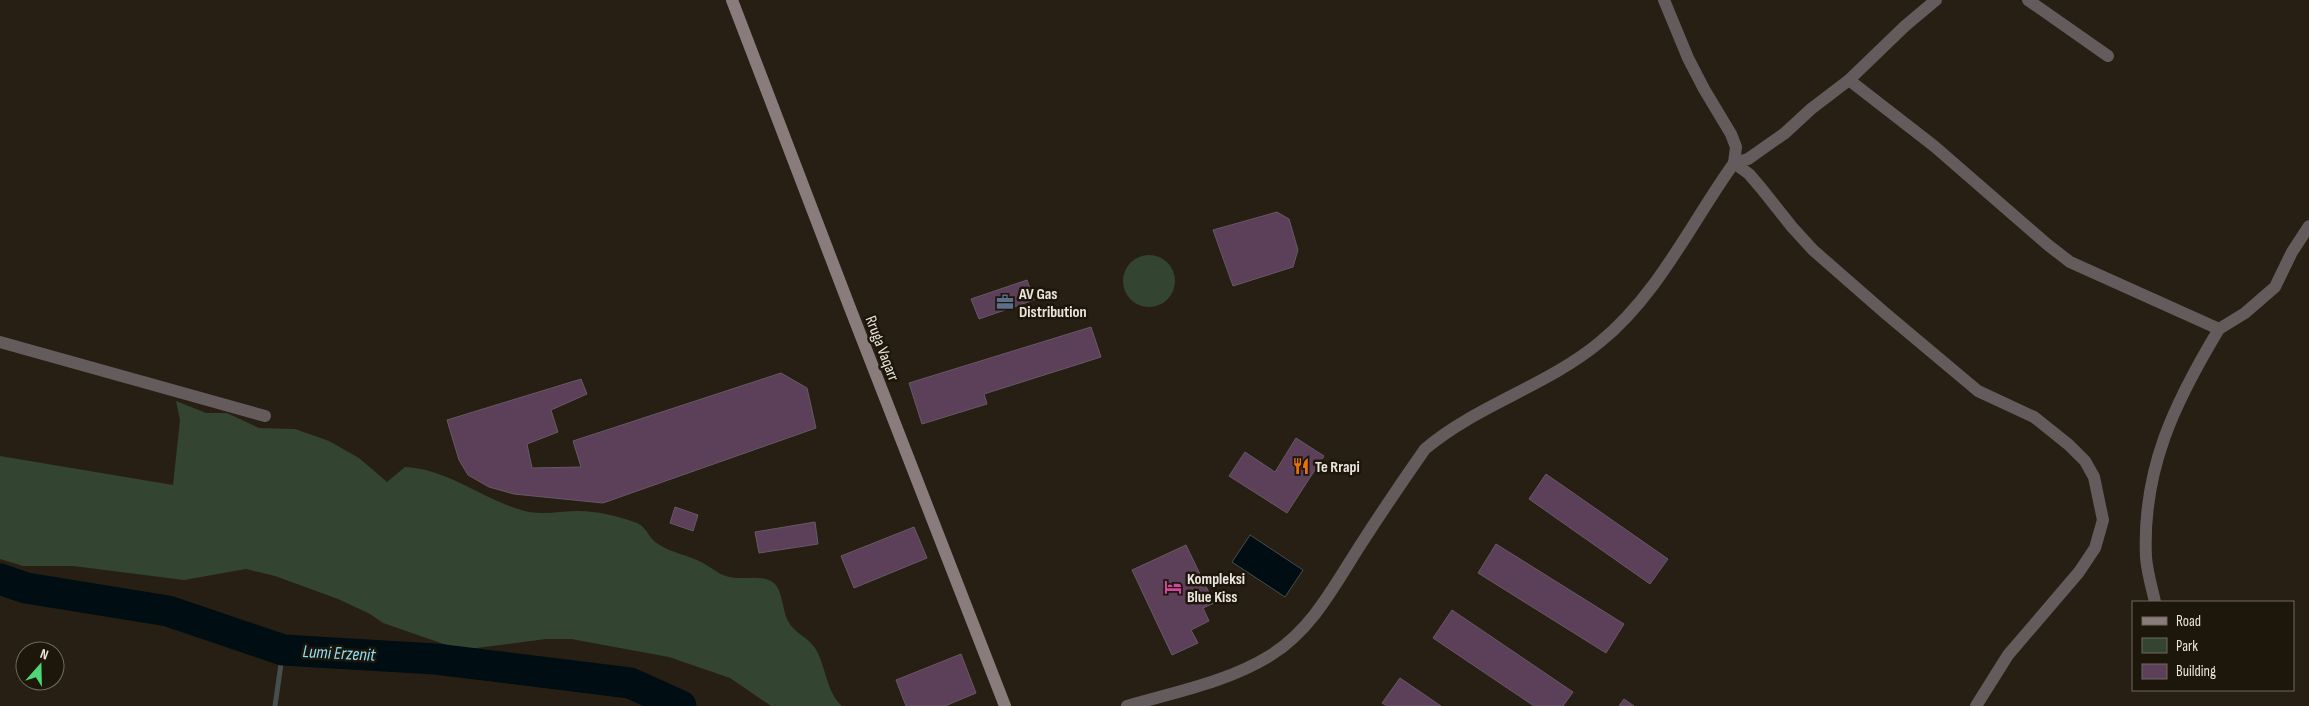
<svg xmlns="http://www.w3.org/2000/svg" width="2309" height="706" font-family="'Sofia Sans Condensed',sans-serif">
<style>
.green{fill:#334431}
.water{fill:#000d13;stroke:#464e4f}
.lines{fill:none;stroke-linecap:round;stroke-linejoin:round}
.stream{stroke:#464e4f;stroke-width:5}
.river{stroke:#000d13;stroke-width:31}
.building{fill:#5c3f59;stroke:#675965}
.minor{stroke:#645b5c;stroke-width:12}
.secondary{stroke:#8a7c7d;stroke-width:12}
.labels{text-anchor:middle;stroke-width:5;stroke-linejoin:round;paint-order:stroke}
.poi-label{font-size:16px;font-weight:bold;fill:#e9e4dc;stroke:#1d160a;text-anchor:start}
.street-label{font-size:16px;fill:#e9e4dc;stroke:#1d160a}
.water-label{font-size:18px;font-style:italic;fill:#8ddff8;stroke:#1d160a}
</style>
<rect width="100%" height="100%" fill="#271f13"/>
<!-- green -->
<g class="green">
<circle cx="1149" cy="281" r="26"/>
<path d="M176,401L206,413H227L259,428L295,429L329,441L359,458L387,482L405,467C450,469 485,502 529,512C545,515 562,511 578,511C598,511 618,516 637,523C647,527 649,539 658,544C671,553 689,555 703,563C711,567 718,574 726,576C740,581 758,574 771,581C783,587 782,610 788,621C794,633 808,637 815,648C826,665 826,692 842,706H771L730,678L669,657L571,639H546L461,650L383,623L370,614L338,599L275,576L246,569L184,580L73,566H23L0,559V456L173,485L180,420Z"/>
</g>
<!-- water -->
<polygon class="water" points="1250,535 1303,570 1285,597 1232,562"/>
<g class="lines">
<!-- stream -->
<polyline class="stream" points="275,706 283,650"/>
<!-- river -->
<polyline class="river" points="0,579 26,588 168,611 283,650 435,659 630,683 681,706"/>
</g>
<!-- building -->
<g class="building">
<polygon points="1277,212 1289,219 1298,250 1293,267 1233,286 1213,230"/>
<polygon points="1027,280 1034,300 979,319 971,299"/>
<polygon points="1091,327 1101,357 984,394 987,404 922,424 909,383"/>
<polygon points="781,373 807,388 816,428 603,503 514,494 489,487 468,475 459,460 447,420 581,379 587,394 551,410 558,432 527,444 532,468 581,467 573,441"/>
<polygon points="1296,438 1324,456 1287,513 1229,476 1245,452 1275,472"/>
<polygon points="1546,474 1668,559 1650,584 1529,499"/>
<polygon points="675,507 698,515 693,531 670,523"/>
<polygon points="815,522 818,544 759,553 755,532"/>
<polygon points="914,527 927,558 854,588 841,556"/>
<polygon points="1496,544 1624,624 1606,653 1478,573"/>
<polygon points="1186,545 1214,603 1203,608 1209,621 1191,630 1198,643 1172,655 1132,570"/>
<polygon points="1452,610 1573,692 1563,706 1534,706 1433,638"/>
<polygon points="961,654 976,693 945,706 906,706 896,680"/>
<polygon points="1400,678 1441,706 1387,706 1382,703"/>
<polygon points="1624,699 1634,706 1619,706"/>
</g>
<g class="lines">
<!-- minor -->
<g class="minor">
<polyline points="2028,0 2108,56"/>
<polyline points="1849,80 1934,146 2048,245 2070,262 2219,329 2245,313 2275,287 2292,252 2309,226"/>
<polyline points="1734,163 1749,174 1761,188 1792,227 1813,250 1885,313 1978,391 2034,417 2069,445 2085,461 2094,477 2103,520 2095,548 2079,572 2008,655 1976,706"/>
<polyline points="1734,163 1748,159 1785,133 1811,109 1849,80 1905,26 1936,0"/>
<polyline points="0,342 265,416"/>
<path d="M2155,602C2152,588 2147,572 2146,557C2142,469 2175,402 2219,329"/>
<path d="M1127,706C1175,692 1228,682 1271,655C1314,628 1336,582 1363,541C1383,510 1404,479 1425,449C1477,405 1547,386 1600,342C1658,295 1691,223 1734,163L1736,147L1731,134L1704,89L1688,58L1664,0"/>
</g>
<!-- secondary -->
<polyline class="secondary" points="732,0 850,308 1005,706"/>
</g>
<!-- icons -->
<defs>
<g id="office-bare" transform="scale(1.35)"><path d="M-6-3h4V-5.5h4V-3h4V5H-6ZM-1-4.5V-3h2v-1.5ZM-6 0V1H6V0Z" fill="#5c6f8a" stroke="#1d160a" stroke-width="2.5" paint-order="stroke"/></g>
<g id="restaurant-bare" transform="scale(1.35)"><path d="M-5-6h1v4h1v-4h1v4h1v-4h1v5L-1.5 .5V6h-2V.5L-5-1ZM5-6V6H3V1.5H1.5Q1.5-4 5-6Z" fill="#e8710a" stroke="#1d160a" stroke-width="2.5" paint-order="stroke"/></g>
<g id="hotel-bare" transform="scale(1.35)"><path d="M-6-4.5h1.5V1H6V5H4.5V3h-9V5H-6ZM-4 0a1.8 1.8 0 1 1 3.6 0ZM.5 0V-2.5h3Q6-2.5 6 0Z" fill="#d1479c" stroke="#1d160a" stroke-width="2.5" paint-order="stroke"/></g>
</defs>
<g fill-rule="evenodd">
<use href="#office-bare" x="1005" y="302"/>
<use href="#restaurant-bare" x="1301" y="466"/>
<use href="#hotel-bare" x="1173" y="587"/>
</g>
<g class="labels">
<!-- poi labels -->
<g class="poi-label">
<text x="1019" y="299">AV Gas<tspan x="1019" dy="18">Distribution</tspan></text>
<text x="1315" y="472">Te Rrapi</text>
<text x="1187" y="584">Kompleksi<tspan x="1187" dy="18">Blue Kiss</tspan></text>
</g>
<!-- street labels -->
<g class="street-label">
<text transform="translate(883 348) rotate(69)" y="6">Rruga Vaqarr</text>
</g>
<!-- water labels -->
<g class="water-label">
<text transform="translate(339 653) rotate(3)" y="6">Lumi Erzenit</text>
</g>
</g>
<!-- legend -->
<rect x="2132" y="601" width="162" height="90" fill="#1d160a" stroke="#6f685e"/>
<rect x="2142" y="617" width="25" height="8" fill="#8a7c7d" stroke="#6f685e"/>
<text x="2176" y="626" font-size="15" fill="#e9e4dc">Road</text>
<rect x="2142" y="638" width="25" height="15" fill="#334431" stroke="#6f685e"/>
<text x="2176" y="651" font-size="15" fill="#e9e4dc">Park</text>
<rect x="2142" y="664" width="25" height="15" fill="#5c3f59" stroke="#6f685e"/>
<text x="2176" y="676" font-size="15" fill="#e9e4dc">Building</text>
<!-- north arrow -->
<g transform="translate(40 666) rotate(20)"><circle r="24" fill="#1d160a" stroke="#6f685e"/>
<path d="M0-4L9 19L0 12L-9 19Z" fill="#4fd675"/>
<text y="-8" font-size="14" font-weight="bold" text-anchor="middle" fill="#e9e4dc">N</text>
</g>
</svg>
